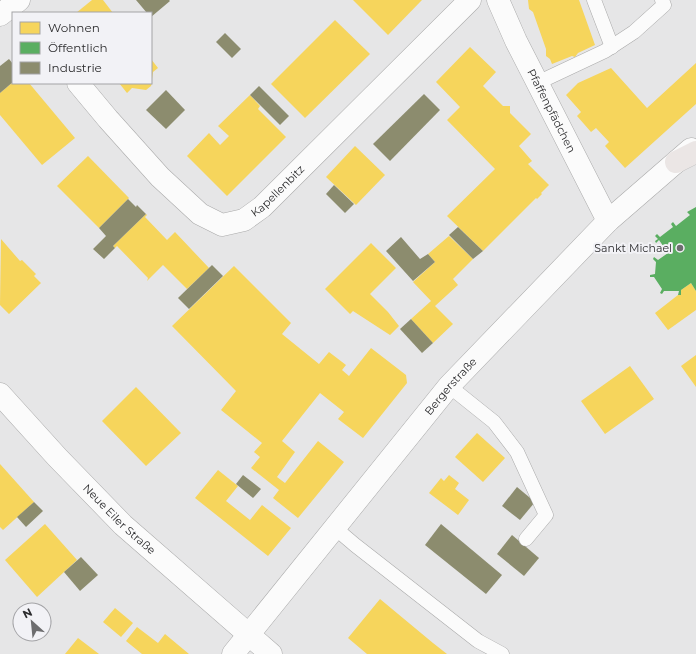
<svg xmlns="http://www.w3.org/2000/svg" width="696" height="654" font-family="Montserrat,sans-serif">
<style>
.homes{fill:#f6d55c}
.public{fill:#5aae61}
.industry{fill:#8c8c6e}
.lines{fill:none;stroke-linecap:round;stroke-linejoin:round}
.lane-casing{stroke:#aaa;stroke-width:15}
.street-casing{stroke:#aaa;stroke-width:23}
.secondary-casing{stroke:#aaa;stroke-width:23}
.primary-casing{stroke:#c4c4c4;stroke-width:23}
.lane{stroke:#fbfbfb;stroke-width:14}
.street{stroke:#fbfbfb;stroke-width:22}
.secondary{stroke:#fbfbfb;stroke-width:22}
.primary{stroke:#ebe6e5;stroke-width:22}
.poi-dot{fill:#6d6d6f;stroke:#f2f2f6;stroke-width:1.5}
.labels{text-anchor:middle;stroke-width:4;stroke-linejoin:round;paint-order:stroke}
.street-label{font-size:11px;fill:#2c2c2e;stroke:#f2f2f6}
.poi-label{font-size:11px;fill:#2c2c2e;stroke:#f2f2f6;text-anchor:end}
</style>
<rect width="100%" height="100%" fill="#e6e6e7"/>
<!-- homes -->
<g class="homes">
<polygon points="92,0 103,0 113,13 76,13"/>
<polygon points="353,0 422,0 388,35"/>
<polygon points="528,0 579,0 595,45 578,53 575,57 572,56 552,64 550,59 546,56 546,49 533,12 529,9"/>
<polygon points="335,20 370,54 305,118 271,84"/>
<polygon points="470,47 496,72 483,86 503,106 510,106 510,113 531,134 519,146 532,161 528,164 549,185 541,193 542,194 537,199 536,198 483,251 447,216 495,169 447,120 460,107 436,82"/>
<polygon points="151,59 158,68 153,72 152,79 151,79"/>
<polygon points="696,63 696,104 625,168 605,146 609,142 596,128 591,132 577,116 581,112 566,95 578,83 611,68 647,108"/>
<polygon points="12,83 29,83 75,138 42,165 0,115 0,93"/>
<polygon points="119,83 152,83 151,86 146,90 132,88 127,93"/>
<polygon points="250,95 260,106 258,109 286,137 227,196 187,156 209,133 220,145 229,136 218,126"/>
<polygon points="355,146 385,175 356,205 326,177"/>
<polygon points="88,156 129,198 99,228 57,186"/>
<polygon points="146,214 147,215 145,217 167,240 175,232 209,268 187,289 163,265 147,281 148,278 117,246 115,248 113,246"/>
<polygon points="449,236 473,259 453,279 458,285 435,306 453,324 433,343 411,319 431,301 413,282 435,262 428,254"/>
<polygon points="1,239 20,261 22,260 36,274 34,276 41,283 9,314 0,305"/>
<polygon points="371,243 396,268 370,294 388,312 399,326 390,335 353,311 350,314 325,289"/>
<polygon points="234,266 291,323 282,334 319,364 329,352 346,365 342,370 349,376 371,348 406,375 407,383 363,438 338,419 344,412 320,393 282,441 295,452 277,477 285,483 318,441 344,462 298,518 273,498 279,490 251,468 260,457 254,452 262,443 221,410 236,391 172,326"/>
<polygon points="691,283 696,291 696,310 668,330 655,313 678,295 681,295 681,290"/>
<polygon points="696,355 696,387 681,366"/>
<polygon points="630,366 654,399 605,434 581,401"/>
<polygon points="136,387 181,433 146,466 102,421"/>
<polygon points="477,433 505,458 483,482 455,457"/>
<polygon points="0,464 34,502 3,530 0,527"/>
<polygon points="218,470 238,486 226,501 250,520 262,505 291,528 268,556 195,498"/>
<polygon points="449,475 459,483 455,489 469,500 458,515 429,493 441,478 444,481"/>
<polygon points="45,524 77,560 37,597 5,560"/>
<polygon points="380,599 433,643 447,654 367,654 348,638"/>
<polygon points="115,608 133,623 121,637 103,622"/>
<polygon points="137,627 158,643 165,634 189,654 142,654 126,641"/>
<polygon points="78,638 99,654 65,654"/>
</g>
<!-- public -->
<polygon class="public" points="696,207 696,291 691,283 681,290 681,295 678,295 679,291 664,291 662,294 660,293 662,289 654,277 650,277 650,275 655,274 656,262 653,259 654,257 658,260 668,253 659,240 656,243 655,241 658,239 655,236 657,234 660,237 673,227 671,224 673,222 676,226 690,215 687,212"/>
<!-- industry -->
<g class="industry">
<polygon points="136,0 169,0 170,1 151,17 151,13 147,13"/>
<polygon points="225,33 241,49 232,58 216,42"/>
<polygon points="9,59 13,64 13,82 0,93 0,66"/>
<polygon points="259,86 289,116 280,125 250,95"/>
<polygon points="166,90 185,110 166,129 146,110"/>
<polygon points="424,94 440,110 390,161 373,144"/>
<polygon points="334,185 354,204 345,213 326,194"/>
<polygon points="128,199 136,207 137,205 146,214 113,246 115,248 104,259 93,249 106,236 99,228"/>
<polygon points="458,227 483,251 473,259 449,235"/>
<polygon points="401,237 420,259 428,254 435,262 413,281 386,251"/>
<polygon points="212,265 223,276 189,309 178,298"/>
<polygon points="411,319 433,343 422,353 400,329"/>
<polygon points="243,475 261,489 253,498 236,484"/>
<polygon points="517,487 535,502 520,520 502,506"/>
<polygon points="34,502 43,511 26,527 17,517"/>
<polygon points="441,524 502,575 486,594 425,545"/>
<polygon points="512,535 539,558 524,576 497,554"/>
<polygon points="81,557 98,575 80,591 64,572"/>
</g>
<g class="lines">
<!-- lane casing -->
<g class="lane-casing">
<g id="lane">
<polyline points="594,0 612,47"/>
<polyline points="537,83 605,51 634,32 664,5 662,0"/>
<polyline points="449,386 494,422 517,452 546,515 526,539"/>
<polyline points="335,528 355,545 478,641 502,654"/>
</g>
</g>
<!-- street casing -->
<g class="street-casing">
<g id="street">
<path id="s1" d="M498,0L516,41L608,221"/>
<polyline points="0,15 19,0"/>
<path id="s2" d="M78,83L108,119L160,177L200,214L222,225L244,220L262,207L470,0"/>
<path id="s3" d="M0,394L57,457L123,525L271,654"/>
</g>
</g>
<!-- secondary casing -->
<g class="secondary-casing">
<g id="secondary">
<path id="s4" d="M233,654L449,386L608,221L691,149"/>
</g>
</g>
<!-- primary casing -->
<g class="primary-casing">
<polyline id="primary" points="676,162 696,152"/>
</g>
<!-- lane -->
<use href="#lane" class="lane"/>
<!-- street -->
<use href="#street" class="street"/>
<!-- secondary -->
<use href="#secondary" class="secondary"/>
<!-- primary -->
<use href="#primary" class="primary"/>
</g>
<!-- markers -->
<circle class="poi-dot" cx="680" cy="248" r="4"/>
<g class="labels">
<!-- street labels -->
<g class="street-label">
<text dy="4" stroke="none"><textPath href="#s1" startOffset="123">Pfaffenpfädchen</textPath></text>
<text dy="4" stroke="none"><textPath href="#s2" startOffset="271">Kapellenbitz</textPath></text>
<text dy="4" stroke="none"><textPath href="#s4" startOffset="345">Bergerstraße</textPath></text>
<text dy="4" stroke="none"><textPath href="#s3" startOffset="173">Neue Eiler Straße</textPath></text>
</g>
<!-- poi labels -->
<g class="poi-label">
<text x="672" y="252">Sankt Michael</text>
</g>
</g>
<!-- legend -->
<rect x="12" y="12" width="140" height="72" fill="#f2f2f6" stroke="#a3a3a6"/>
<rect x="20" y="22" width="20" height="12" fill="#f6d55c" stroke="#a3a3a6"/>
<text x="48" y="32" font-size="12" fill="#2c2c2e">Wohnen</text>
<rect x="20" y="42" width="20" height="12" fill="#5aae61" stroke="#a3a3a6"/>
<text x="48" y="52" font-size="12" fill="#2c2c2e">Öffentlich</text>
<rect x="20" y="62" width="20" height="12" fill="#8c8c6e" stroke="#a3a3a6"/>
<text x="48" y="72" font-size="12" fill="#2c2c2e">Industrie</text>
<!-- north arrow -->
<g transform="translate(32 622) rotate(333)"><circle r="19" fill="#f2f2f6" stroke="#a3a3a6"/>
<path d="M0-3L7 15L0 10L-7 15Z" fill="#6d6d6f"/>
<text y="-6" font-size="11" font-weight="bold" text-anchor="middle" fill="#2c2c2e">N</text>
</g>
</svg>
